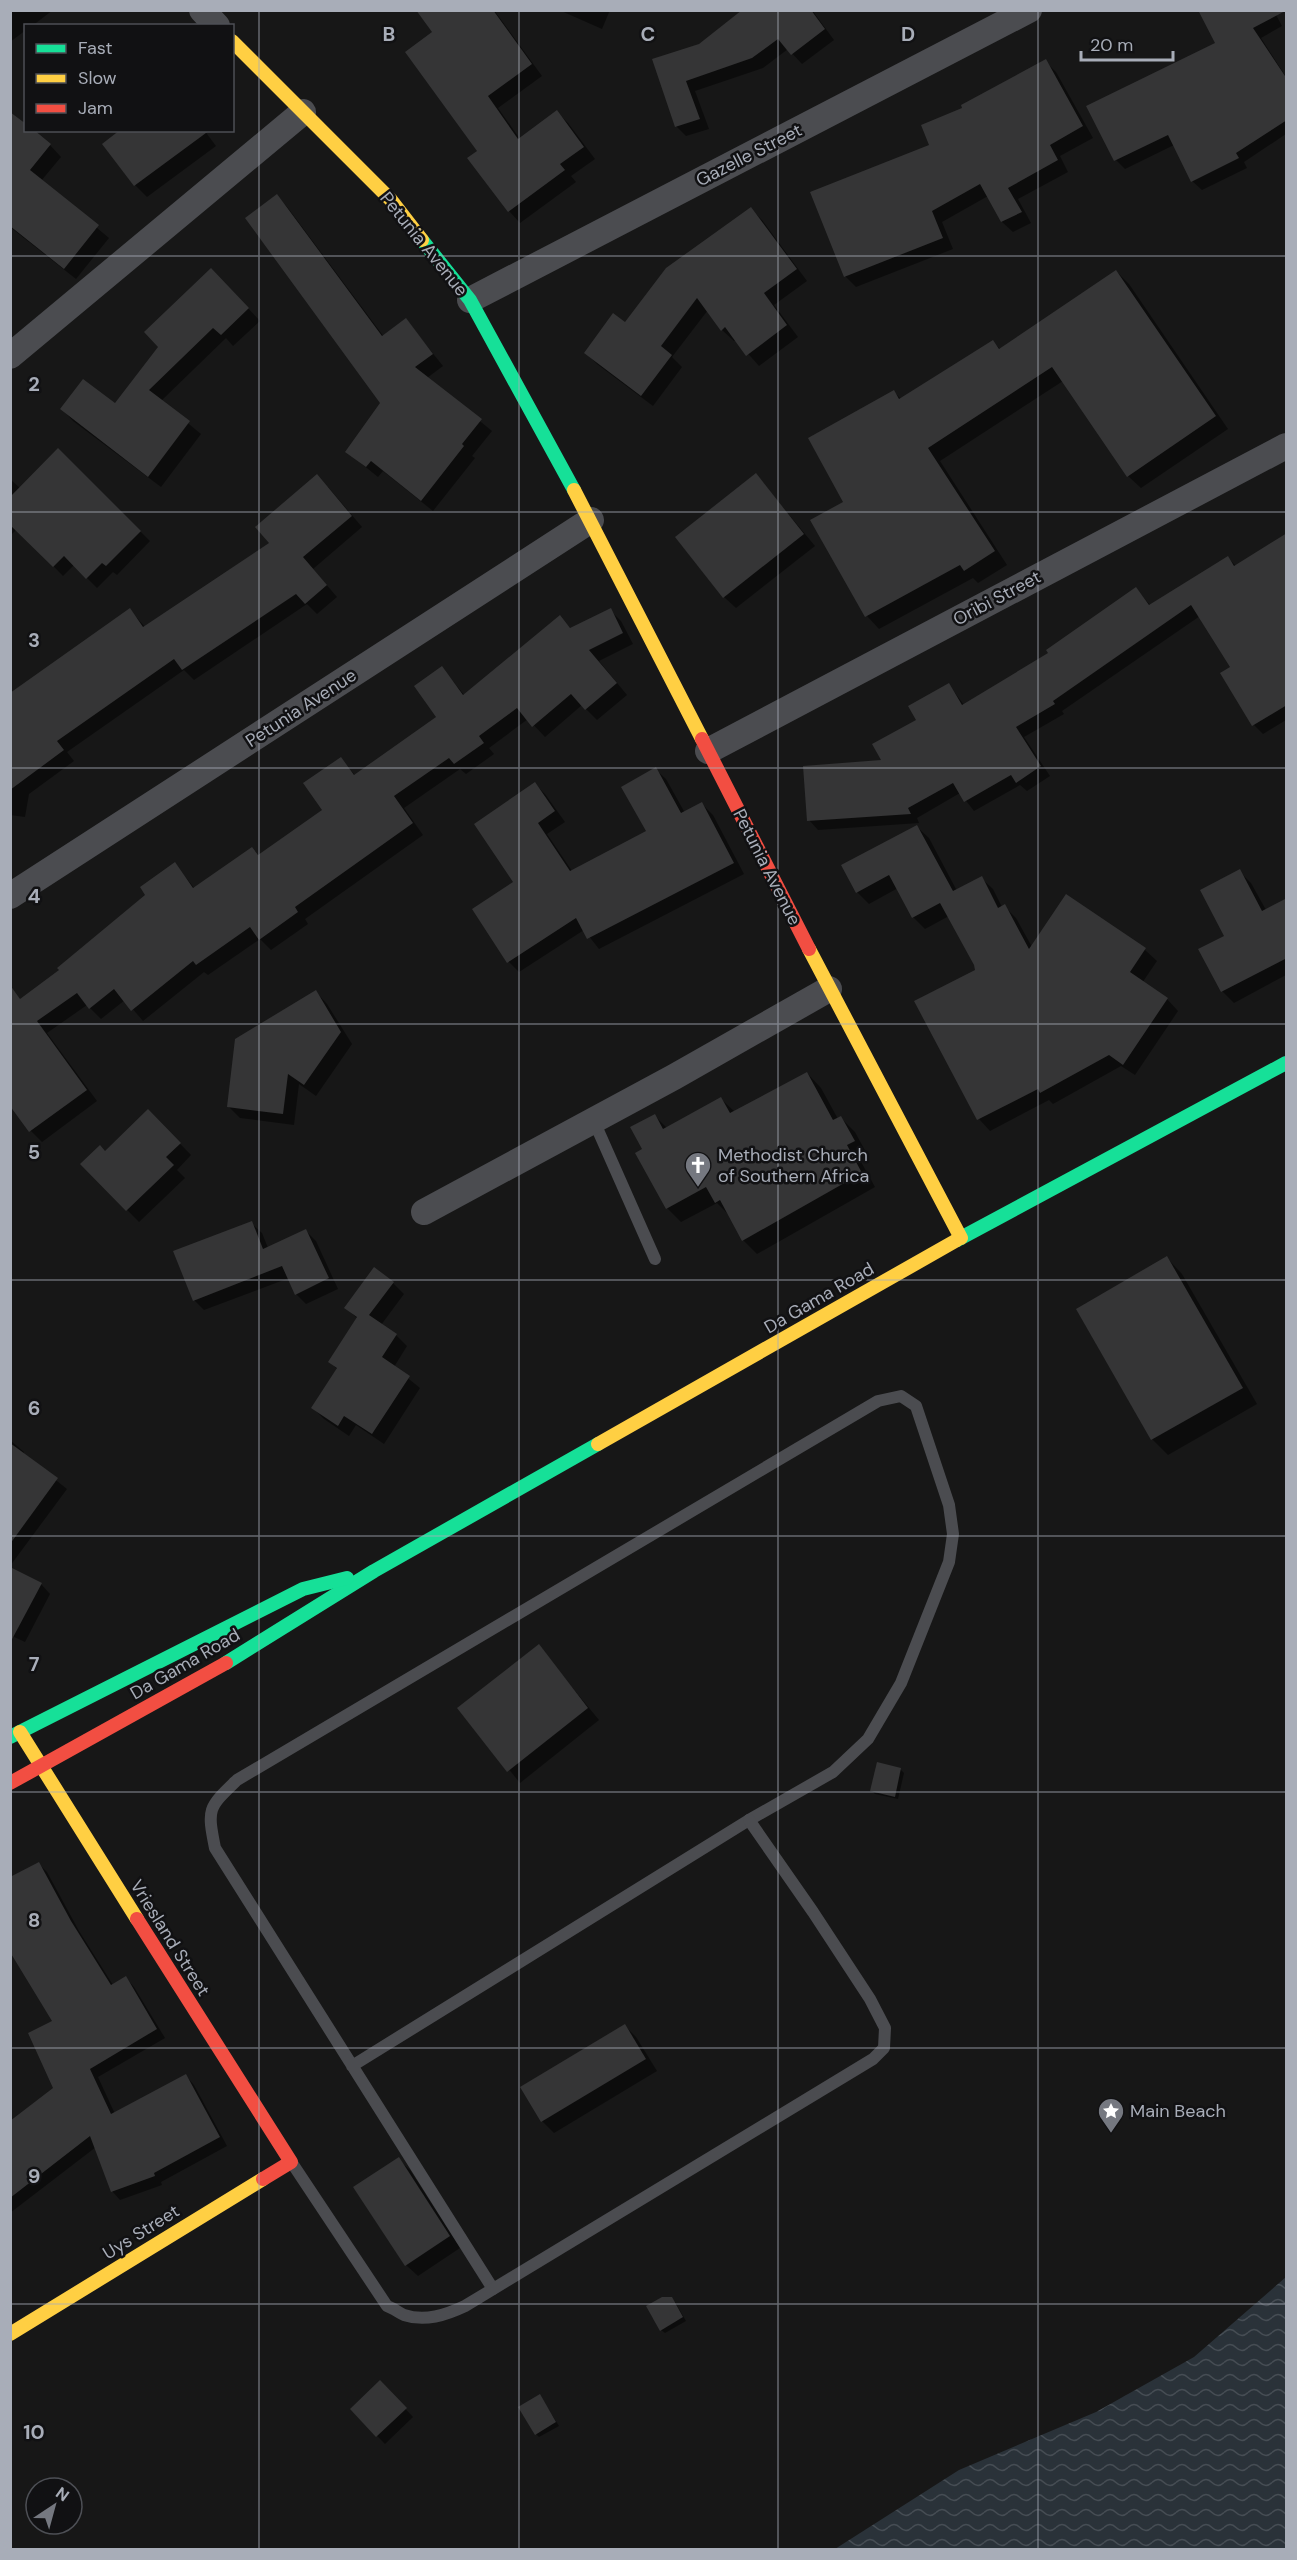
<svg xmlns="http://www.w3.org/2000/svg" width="1297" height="2560" font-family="'DM Sans',sans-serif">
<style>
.water{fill:url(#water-waves)}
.shadow{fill:#0007}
.building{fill:#353536}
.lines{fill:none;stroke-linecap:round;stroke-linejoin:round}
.lane{stroke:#4b4c50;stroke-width:12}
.street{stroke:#4b4c50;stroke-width:26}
.fast{stroke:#16e098;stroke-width:14}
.slow{stroke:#ffcf43;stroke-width:14}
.jam{stroke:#f24e42;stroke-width:14}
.grid{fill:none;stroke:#a8adb8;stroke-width:1.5;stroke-opacity:0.55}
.labels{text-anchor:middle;stroke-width:5;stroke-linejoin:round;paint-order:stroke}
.street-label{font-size:18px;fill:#a8adb8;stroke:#111113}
.poi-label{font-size:18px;fill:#a8adb8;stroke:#111113;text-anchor:start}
.grid-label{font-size:20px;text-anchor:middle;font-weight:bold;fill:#a8adb8;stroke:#111113;stroke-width:5;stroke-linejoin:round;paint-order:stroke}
</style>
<defs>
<pattern id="water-waves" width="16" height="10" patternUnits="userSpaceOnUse" patternTransform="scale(1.5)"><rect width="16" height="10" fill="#2a3239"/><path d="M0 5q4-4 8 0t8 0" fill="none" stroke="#464d54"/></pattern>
</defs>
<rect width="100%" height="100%" fill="#171717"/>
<!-- water -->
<polygon class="water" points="1286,2277 1286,2549 835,2549 959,2470 1096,2412 1194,2357"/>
<!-- shadow -->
<g class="shadow">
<polygon points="10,10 53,10 32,26 26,26 26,30 10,42"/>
<polygon points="418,10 494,10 542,76 498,108 520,139 557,112 568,123 595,159 571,176 576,182 520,223 509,211 469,158 479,151 434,32"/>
<polygon points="559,10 610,10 602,29"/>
<polygon points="744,10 812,10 834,40 802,64 788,49 763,68 695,91 709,129 686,136 676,126 654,60 700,45"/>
<polygon points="1274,11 1282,26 1261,38 1286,77 1286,134 1244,162 1247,168 1202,190 1192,181 1174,145 1125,169 1116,160 1089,106 1217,43"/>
<polygon points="1045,61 1056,72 1093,138 1060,156 1068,172 1018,199 1031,223 1013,232 1002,222 988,196 942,222 953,249 856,287 845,276 931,146 965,109"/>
<polygon points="26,130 50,145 61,157 41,181 109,238 76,279 10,227 10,132"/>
<polygon points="204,130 216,146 147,197 135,185 104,144"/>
<polygon points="277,196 288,208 384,337 406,320 443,366 427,378 492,431 472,456 475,458 433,511 383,471 378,477 347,452 382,403"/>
<polygon points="751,209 762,220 807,281 774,305 798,337 759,366 736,340 734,341 722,330 708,310 672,357 682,367 653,406 597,364 586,353 625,324"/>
<polygon points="1116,271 1129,284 1228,429 1141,488 1128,476 1063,381 940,461 1007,565 978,583 973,578 879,629 867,616 812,520 845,502 894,392 902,400 993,342 1001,350"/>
<polygon points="223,281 260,321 233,346 226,338 161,401 201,434 161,487 73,421 62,409 116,406"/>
<polygon points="58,450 150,541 117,575 113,572 97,588 74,565 63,576 17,529 10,536 10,479 21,489"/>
<polygon points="756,475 815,546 736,608 724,597"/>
<polygon points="328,487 362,527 313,569 337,597 317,614 307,604 194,680 184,670 67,752 74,761 29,794 25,817 10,815 10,695 130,610 145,627 271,543"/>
<polygon points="1286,534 1286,720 1263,734 1254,725 1232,668 1200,616 1062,711 1064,714 1024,737 1050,776 1027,791 1020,785 974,811 960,793 917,818 919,823 818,830 809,820 883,761 949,685 964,705 1050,654 1136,589 1150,605 1228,558 1236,566"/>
<polygon points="610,610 621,621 633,644 599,661 627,695 597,720 582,705 545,737 528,719 489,748 494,754 466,774 460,769 404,808 423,835 305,919 308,924 271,950 260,939 208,975 204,972 143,1021 125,1000 101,1019 87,1005 47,1033 97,1101 42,1142 31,1131 10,1008 61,971 147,895 175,864 195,889 252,849 259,856 324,810 340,759 356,776 438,718 442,668 465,696 559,617 571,629"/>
<polygon points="655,769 666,779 685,813 702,804 713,815 744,874 599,949 584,930 519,972 509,962 515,882 535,784 545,794 565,822 547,834 572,871 648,832"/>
<polygon points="917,827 929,838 957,891 981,878 993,889 1002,907 1004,906 1016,918 1032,947 1066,896 1145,950 1157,961 1142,983 1167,999 1178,1011 1135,1075 1121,1066 1053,1104 1049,1100 990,1131 979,1119 917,1001 977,970 949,916 925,929 913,917 898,888 869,904 857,892"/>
<polygon points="1239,871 1251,883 1266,910 1286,899 1286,975 1234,1003 1222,991 1226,936"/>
<polygon points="316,992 327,1004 352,1044 316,1096 299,1084 294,1125 240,1118 228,1106"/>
<polygon points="807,1073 821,1088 838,1119 841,1118 855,1132 868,1156 860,1160 875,1187 757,1254 743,1240 730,1216 717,1203 681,1222 667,1208 644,1149 654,1115 667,1128 721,1099 735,1112"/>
<polygon points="148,1111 191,1155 177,1170 185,1178 139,1222 82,1164 105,1152"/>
<polygon points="251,1223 262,1233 268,1248 306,1231 316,1241 338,1289 306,1304 296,1294 289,1278 204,1310 194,1300"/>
<polygon points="1167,1258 1182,1274 1257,1404 1168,1455 1152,1439 1078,1309"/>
<polygon points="393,1283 404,1294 381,1325 396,1335 407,1346 394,1367 420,1388 384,1444 356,1425 349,1436 324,1419 313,1408 338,1370 330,1362 358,1319 346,1308"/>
<polygon points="10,1440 24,1452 23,1454 67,1489 10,1566"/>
<polygon points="41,1584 50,1594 25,1642 10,1635"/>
<polygon points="538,1646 599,1720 520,1783 459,1708"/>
<polygon points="901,1770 904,1773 898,1799 875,1794 871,1790"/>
<polygon points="38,1863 47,1872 79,1931 113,1985 126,1978 134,1987 165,2038 98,2077 115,2114 186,2076 194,2085 227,2146 161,2182 162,2185 120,2200 112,2191 96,2147 10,2213 10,2123 55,2089 54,2022"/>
<polygon points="625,2026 636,2037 657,2071 554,2133 542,2121"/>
<polygon points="398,2159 410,2170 460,2248 418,2276 406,2265"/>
<polygon points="675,2302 686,2321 665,2333 661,2330"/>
<polygon points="380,2382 413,2417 385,2444 352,2410"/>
<polygon points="540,2396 559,2426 539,2437 536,2434"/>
</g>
<!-- building -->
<g class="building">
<polygon points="416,10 493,10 532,64 488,96 518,139 557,110 584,147 560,164 565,170 508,212 467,158 477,151 405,52 432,32"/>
<polygon points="742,10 811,10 825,29 791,55 778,39 752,58 686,81 700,119 675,127 652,59 699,44"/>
<polygon points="1198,10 1287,10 1253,28 1287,79 1287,120 1236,153 1239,158 1191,182 1168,135 1114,161 1086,106 1215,43"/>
<polygon points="1046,59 1083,126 1050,145 1058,160 1008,188 1022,212 1001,222 980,184 932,211 943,238 844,277 810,192 929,145 921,125 962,108 961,105"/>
<polygon points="10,112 26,124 26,130 34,130 51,144 30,170 99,225 64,269 10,226"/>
<polygon points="120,130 210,130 134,186 102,144"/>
<polygon points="277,194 382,336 406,318 433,354 415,367 482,419 462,444 464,446 421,501 371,461 366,467 345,452 380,403 245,218"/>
<polygon points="751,207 797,269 764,293 787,325 746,356 725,327 721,331 697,298 661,346 672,355 641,396 584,353 613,313 625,322 666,268"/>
<polygon points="211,268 249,308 221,335 213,328 149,390 190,421 148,477 60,409 83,379 115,403 158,347 144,332"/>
<polygon points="1116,270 1216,416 1127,477 1052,367 928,448 995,551 964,571 960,565 865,617 810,520 843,502 808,438 894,390 899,399 993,340 999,349"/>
<polygon points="58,448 141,531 106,566 102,563 86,579 64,556 53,567 10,525 10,497"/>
<polygon points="756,473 804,534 723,598 675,537"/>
<polygon points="317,474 352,516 303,557 327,585 305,604 296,594 182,670 174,659 57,741 64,750 10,790 10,693 130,608 143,627 269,543 255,527"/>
<polygon points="1287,533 1287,705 1252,726 1220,673 1230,667 1191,605 1053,701 1055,704 1016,727 1041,766 1016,783 1011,775 964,802 953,783 908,808 911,814 807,821 803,766 881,760 872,744 916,720 908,706 949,683 962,705 1048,653 1046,650 1136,587 1149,605 1228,556 1234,566"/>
<polygon points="611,608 623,633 589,650 617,683 585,710 571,694 532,727 517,708 479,736 484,743 454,764 449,758 394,796 413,823 295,907 298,912 259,940 250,927 196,965 193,961 131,1011 114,989 89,1009 77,993 37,1021 87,1090 29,1132 10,1106 10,985 20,999 59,970 57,968 145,895 140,887 175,862 193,888 252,847 258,855 322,810 303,783 341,757 354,775 436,717 414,686 442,666 463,695 560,615 570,628"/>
<polygon points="656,767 681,813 702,802 734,863 587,939 576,918 507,963 472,909 513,882 474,824 535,782 555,811 538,823 570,871 646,831 621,787"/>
<polygon points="917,825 953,891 982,876 998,908 1005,904 1029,949 1066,894 1146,948 1130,972 1168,998 1123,1065 1109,1055 1040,1093 1038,1089 977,1120 914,1001 975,970 974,965 940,903 912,918 889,875 856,893 841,865"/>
<polygon points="1240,869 1262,911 1287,898 1287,958 1221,992 1198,949 1224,936 1200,890"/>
<polygon points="316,990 341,1032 304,1085 288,1074 283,1114 227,1107 235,1039"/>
<polygon points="807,1072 833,1120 841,1116 855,1141 847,1145 862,1173 742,1241 720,1200 715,1203 706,1187 666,1209 635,1153 642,1149 630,1127 655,1114 663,1129 721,1097 730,1113"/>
<polygon points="148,1109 181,1143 166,1157 174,1165 126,1211 80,1164 100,1145 105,1151"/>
<polygon points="252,1221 263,1249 306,1229 329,1278 295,1295 282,1266 193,1301 173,1251"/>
<polygon points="1167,1256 1243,1388 1151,1440 1076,1309"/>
<polygon points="374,1267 394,1282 369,1315 397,1334 382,1357 410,1376 372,1434 344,1416 338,1426 311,1408 337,1368 328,1362 357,1317 344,1308"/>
<polygon points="10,1443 58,1478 10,1544"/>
<polygon points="10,1567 42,1583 10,1643"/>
<polygon points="539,1644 588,1708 507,1772 457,1708"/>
<polygon points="877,1762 901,1768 895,1797 870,1791"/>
<polygon points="39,1862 71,1921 111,1985 126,1976 157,2029 90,2069 111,2114 186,2074 220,2137 154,2173 155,2176 111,2192 90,2136 10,2198 10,2121 53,2088 28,2033 52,2021 10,1952 10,1877"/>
<polygon points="625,2024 646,2059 541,2122 520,2087"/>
<polygon points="399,2157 450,2236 405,2266 353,2187"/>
<polygon points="662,2297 672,2297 683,2317 660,2331 646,2306"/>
<polygon points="380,2380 407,2408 376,2437 350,2409"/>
<polygon points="540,2394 556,2422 535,2435 518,2407"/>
</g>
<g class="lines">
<!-- lane -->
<g class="lane">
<polyline points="593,1119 655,1259"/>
<path d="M352,2066L749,1820L833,1772L868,1739L901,1683L949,1562L953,1534L949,1505L916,1406L901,1396L878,1401L237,1780C208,1808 207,1808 215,1848L493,2289"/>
<path d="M292,2163L387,2306C393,2308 398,2312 404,2315C425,2322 446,2315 465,2306L873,2059L884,2048L885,2028L870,1999L813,1912L749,1820"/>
</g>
<!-- street -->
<g class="street">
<polyline points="202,10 217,26"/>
<polyline points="470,300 1029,10"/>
<polyline points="10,356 303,112"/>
<polyline points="708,751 1286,446"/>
<polyline points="10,896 591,520"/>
<polyline points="424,1212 674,1077 829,989"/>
</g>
<!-- fast -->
<g class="fast">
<polyline points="422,240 470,300 574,490"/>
<polyline points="957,1240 1286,1063"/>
<polyline points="226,1663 374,1571 598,1444"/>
<polyline points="10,1737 303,1589 347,1578"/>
</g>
<!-- slow -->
<g class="slow">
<polyline points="232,41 391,200 422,240"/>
<polyline points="574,490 702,739"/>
<polyline points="809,949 961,1238"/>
<polyline points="598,1444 957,1240"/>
<polyline points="20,1732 137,1919"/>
<polyline points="10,2334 263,2179"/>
</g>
<!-- jam -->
<g class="jam">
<polyline points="702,739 809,949"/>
<polyline points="10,1783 226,1663"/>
<polyline points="137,1919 291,2162 263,2179"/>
</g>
</g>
<!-- grid -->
<path class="grid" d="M259,10V2550M519,10V2550M778,10V2550M1038,10V2550M10,256H1286M10,512H1286M10,768H1286M10,1024H1286M10,1280H1286M10,1536H1286M10,1792H1286M10,2048H1286M10,2304H1286"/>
<!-- icons -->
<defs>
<g id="church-pin" transform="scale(1.35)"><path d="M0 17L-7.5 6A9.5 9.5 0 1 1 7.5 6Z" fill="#757880" stroke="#111113"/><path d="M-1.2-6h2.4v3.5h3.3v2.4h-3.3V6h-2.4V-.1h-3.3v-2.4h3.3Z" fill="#fff"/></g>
<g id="sight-pin" transform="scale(1.35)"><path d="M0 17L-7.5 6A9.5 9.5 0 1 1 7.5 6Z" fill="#757880" stroke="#111113"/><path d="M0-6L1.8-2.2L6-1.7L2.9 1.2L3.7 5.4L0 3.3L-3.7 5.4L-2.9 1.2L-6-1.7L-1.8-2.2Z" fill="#fff"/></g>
</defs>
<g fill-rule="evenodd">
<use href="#church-pin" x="698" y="1165"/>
<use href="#sight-pin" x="1111" y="2111"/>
</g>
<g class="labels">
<!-- street labels -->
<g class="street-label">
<text transform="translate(749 155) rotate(-27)" y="6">Gazelle Street</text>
<text transform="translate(424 244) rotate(51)" y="6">Petunia Avenue</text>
<text transform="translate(997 598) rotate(-28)" y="6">Oribi Street</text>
<text transform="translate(301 708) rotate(-33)" y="6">Petunia Avenue</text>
<text transform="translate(767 867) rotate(63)" y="6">Petunia Avenue</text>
<text transform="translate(819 1298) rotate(-30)" y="6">Da Gama Road</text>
<text transform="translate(185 1664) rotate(-30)" y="6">Da Gama Road</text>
<text transform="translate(170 1938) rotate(58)" y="6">Vriesland Street</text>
<text transform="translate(141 2232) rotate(-32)" y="6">Uys Street</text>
</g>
<!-- poi labels -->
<g class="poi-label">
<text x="718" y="1161">Methodist Church<tspan x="718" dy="21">of Southern Africa</tspan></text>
<text x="1130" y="2117">Main Beach</text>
</g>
</g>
<g class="grid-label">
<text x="389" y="41">B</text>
<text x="648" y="41">C</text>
<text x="908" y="41">D</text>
<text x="34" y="391">2</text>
<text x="34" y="647">3</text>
<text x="34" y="903">4</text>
<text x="34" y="1159">5</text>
<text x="34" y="1415">6</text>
<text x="34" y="1671">7</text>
<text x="34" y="1927">8</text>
<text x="34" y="2183">9</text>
<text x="34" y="2439">10</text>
</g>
<!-- border -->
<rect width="1297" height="2560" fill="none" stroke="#a8adb8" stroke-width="24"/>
<!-- legend -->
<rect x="24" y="24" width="210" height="108" fill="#111113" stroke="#4d4f55" stroke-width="1.5"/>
<rect x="36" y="44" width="30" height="9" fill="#16e098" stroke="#4d4f55" stroke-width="1.5"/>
<text x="78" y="54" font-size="18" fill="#a8adb8">Fast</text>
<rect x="36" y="74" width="30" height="9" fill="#ffcf43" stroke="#4d4f55" stroke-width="1.5"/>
<text x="78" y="84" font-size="18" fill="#a8adb8">Slow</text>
<rect x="36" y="104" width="30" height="9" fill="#f24e42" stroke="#4d4f55" stroke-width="1.5"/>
<text x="78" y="114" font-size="18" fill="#a8adb8">Jam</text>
<!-- north arrow -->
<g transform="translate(54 2506) rotate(36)"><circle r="28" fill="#111113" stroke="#4d4f55" stroke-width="1.5"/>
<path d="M0-4.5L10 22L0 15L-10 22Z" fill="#757880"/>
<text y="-9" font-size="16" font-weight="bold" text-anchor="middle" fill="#a8adb8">N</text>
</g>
<!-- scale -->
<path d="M1081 51v9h92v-9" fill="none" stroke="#a8adb8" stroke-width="3"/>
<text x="1090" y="51" font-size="18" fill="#a8adb8" stroke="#111113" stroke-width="4.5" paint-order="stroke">20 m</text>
</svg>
